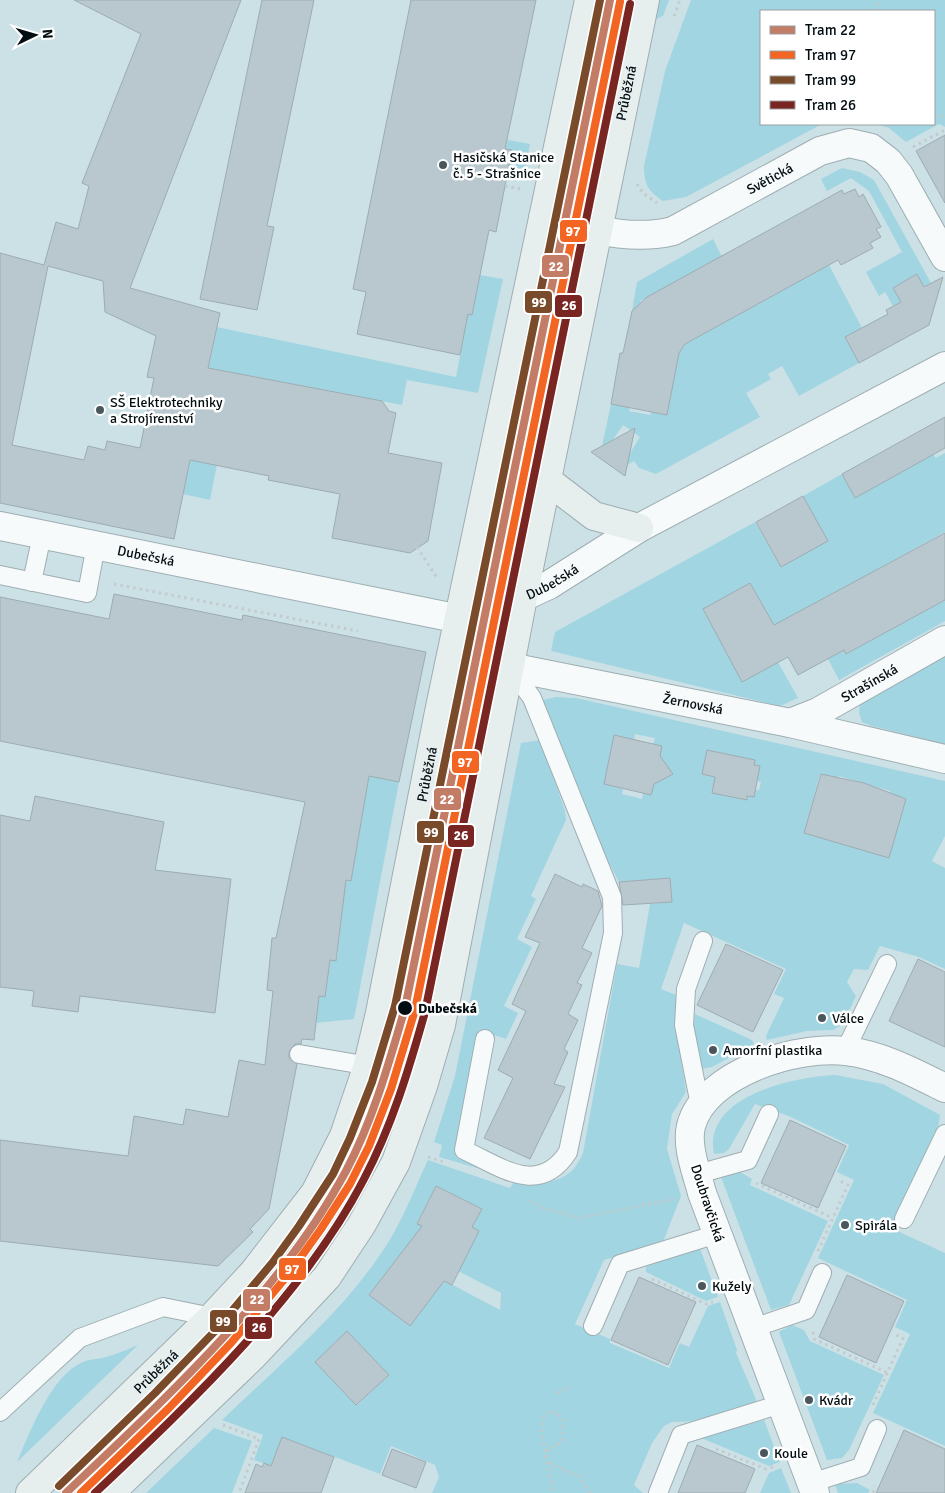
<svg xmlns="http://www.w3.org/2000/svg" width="945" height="1493" font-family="Signika,sans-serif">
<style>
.green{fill:#a2d5e2;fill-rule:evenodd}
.building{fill:#b9c8ce;stroke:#9dacb1;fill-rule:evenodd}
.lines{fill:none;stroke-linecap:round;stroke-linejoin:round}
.service-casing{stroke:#9eaeb2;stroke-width:20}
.minor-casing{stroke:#9eaeb2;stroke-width:30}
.secondary-casing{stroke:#9eaeb2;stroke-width:30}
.path{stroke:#c4cbcc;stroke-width:3;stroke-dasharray:2.5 4;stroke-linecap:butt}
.service{stroke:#f7fafb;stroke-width:18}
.minor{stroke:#f7fafb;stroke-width:28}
.secondary{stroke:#e7eeee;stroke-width:28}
.tram-1-casing{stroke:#fff;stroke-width:11}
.tram-2-casing{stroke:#fff;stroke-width:11}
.tram-3-casing{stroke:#fff;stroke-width:11}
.tram-4-casing{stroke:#fff;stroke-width:11}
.tram-1{stroke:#c37c66;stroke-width:8}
.tram-2{stroke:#f26522;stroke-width:8}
.tram-3{stroke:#7a4b2a;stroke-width:8}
.tram-4{stroke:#792522;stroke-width:8}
.poi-dot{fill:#49575c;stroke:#fff;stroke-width:2}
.stop-dot{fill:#020d11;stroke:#fff;stroke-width:2}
.labels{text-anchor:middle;stroke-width:5;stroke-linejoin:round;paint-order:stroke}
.street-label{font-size:14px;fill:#020d11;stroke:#fff}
.poi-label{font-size:14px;fill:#020d11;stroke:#fff;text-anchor:start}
.stop-label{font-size:14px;font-weight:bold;fill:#020d11;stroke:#fff;text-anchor:start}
.line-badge{stroke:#fff;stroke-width:2}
.badge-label{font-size:14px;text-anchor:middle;font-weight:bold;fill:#fff}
</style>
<rect width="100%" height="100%" fill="#cce1e6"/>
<!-- green -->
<g class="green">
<polygon points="658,0 669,0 663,16 654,20"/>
<path d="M691,0H945V127L939,124L906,142L889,128L876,124H934V11H761V124H822L686,197L663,201C648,191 644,184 644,166L665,71Z"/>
<polygon points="508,140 530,144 523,178 515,181 506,179 512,151 505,149"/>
<polygon points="842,168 860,172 874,180 931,283 924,287 917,274 893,288 901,302 893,306 885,292 879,296 866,272 902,252 869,191 851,178 827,191 821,179"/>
<polygon points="713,239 724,261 640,301 642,305 632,311 637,282"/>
<polygon points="829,265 862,328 859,363 799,396 782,366 768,374 771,379 746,393 760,417 656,474 639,468 634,461 627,465 630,453 640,437 623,425 612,441 602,446 611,404 630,407 629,411 650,415 651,412 667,415 679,353 685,344"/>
<polygon points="480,275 503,279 478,393 407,380 402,405 235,373 210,500 183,494 217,327 456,377 468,314"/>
<polygon points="945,453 945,532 775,626 750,583 703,609 742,681 778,662 798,698 780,706 551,651 555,632 755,522 781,567 827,541 803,496 842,474 855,497 933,454 936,458"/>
<polygon points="945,600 945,621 839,680 828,659 844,650 846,654"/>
<polygon points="945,653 945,744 872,726 862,722 859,713 860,703"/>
<path d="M556,697L576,698L945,781V836L932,861L945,868V969L919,957L880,946L868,970L854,969L847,982L856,996L843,1024L833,1030L807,1031L767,1040L766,1036L784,998L774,994L786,969L684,923L661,989L681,997L677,1032L686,1092L672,1114L667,1149L681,1196L663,1242L604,1260L575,1324L610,1339V1343L669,1368L680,1343L689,1347L708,1306L720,1302L737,1350L736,1353L758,1404L702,1421L672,1422L664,1426L652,1443L634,1485L643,1493H432L439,1477L435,1465L391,1446L380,1474L282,1437L271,1466L254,1460L263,1435L222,1420C281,1363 350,1307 392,1236C406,1212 416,1185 428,1160L510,1188L514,1181C544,1184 570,1185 583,1153L617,964L639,968L650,904L672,902L670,878L619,882L601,848L543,700ZM635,734L655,738L653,744L662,746L651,794L643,793L642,799L622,794L623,789L604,784L614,735L634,740ZM708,750L755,760L754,765L760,766L757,781L761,782L759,790H755L753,797L747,796V800L712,793L715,777L702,774ZM820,774L837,779L839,776L890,791V794L906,799L889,857L804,833ZM436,1186L482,1209L472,1227L478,1231L440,1235L417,1223ZM395,1261L416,1276L423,1291L431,1298L410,1326L369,1295ZM458,1271L501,1293L500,1310L451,1284ZM347,1331L389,1375L357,1405L315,1362Z"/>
<polygon points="541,740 565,811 566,820 531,896 536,899 517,939 532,947 504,1006 518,1013 506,1039 479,1030 457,1153 479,1163 477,1168 439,1157 442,1145 434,1142 455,1076 521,743"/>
<polygon points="369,776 399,782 354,1019 315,1023 319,996 325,997 330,960 337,960 345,880 350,881"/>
<polygon points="695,1014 752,1040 754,1044 712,1067 701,1069 694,1025"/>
<path d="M835,1075L883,1084L940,1115L938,1129L891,1228L945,1253V1446L873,1413L910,1334L895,1327L907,1300L818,1258L854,1180L837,1172L849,1145L791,1117L755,1104L729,1149L724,1153L714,1154C702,1096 793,1077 835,1075Z"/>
<polygon points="740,1172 752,1179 750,1185 828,1221 789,1305 771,1310 721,1177"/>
<polygon points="699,1246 718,1297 706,1301 646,1272 646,1261"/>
<polygon points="792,1325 804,1330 810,1341 884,1375 849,1450 842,1458 827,1460 779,1332"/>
<path d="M138,1345L17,1462C30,1432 51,1375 83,1362C90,1359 98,1359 106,1357C117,1354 128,1349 138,1345Z"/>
<polygon points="764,1420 780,1462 769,1466 701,1438"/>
<polygon points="214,1428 252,1441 232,1493 146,1493"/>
<polygon points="781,1468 791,1493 760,1493 769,1473"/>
<polygon points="857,1483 870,1490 868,1493 838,1493 835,1484"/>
</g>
<!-- building -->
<g class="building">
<path d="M74,0H241L130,288L220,313L208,368L382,401L389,411L396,413L388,453L442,463L428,541L410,553L332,538L340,494L268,480L269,476L190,460L174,539L0,503V253L44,265L56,222L78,229L89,186L82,183L141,34ZM48,266L103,281L105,312L156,336L147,377L154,378L140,448L107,441L105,450L88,446L84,460L12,445Z"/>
<polygon points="262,0 314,0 267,226 274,227 257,310 200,299"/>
<polygon points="411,0 536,0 505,149 512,150 496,232 489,230 472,315 468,314 460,355 357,334 366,292 353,289"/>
<polygon points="945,135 945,203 916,151"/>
<polygon points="855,189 859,197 863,194 881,227 876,229 881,237 870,243 873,248 841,265 838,260 685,344 679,353 667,415 611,404 620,353 623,353 632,311 647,297 842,190 844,194"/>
<polygon points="917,274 924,287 943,277 929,325 859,363 845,337 888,314 886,310 901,302 893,288"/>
<polygon points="945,417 945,448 855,498 842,474"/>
<polygon points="635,428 625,476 591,452"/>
<polygon points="803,496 828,541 781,567 756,522"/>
<polygon points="945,533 945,600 846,654 844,650 798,675 788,657 742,682 703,609 750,583 774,625"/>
<polygon points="114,594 242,620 243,615 426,652 399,782 369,776 351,881 346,880 336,961 330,960 325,997 319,996 314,1040 302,1039 301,1044 295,1044 289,1052 289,1058 297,1064 269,1209 250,1229 253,1232 218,1266 0,1241 0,1140 128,1156 134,1116 183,1125 186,1109 228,1117 239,1060 265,1065 273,991 267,990 272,938 276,938 305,802 0,741 0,597 109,619"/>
<polygon points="614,735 662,746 660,756 673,774 654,784 651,795 604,784"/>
<polygon points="707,750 755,760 754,765 760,766 754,797 747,796 747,800 712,793 715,777 702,774"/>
<polygon points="821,774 864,783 906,799 889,858 804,833"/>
<polygon points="35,796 164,822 155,870 231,879 215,1013 80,996 78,1012 32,1006 34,991 0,987 0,815 30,821"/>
<polygon points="555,874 582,887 583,884 598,891 602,906 582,948 592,953 577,983 582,985 568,1014 578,1020 564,1049 568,1052 554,1084 565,1087 530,1159 484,1138 513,1078 498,1070 526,1011 512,1004 540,943 525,937"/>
<polygon points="670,878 672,902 623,905 619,882"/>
<polygon points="726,944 783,970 753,1032 697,1005"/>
<polygon points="918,959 945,972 945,1047 889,1021"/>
<polygon points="790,1120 846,1146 818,1208 761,1183"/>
<polygon points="436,1186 482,1209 472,1227 479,1231 452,1285 444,1281 410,1326 369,1295 422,1226 417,1224"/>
<polygon points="847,1275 904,1301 876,1363 819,1337"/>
<polygon points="639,1277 696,1302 668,1365 611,1340"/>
<polygon points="347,1331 389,1375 356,1405 315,1362"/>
<polygon points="904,1430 945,1449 945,1493 876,1493"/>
<polygon points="282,1437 334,1457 321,1493 245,1493 256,1464 262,1467 264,1463 271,1466"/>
<polygon points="697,1445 755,1469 745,1493 678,1493"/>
<polygon points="392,1449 426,1462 416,1488 382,1475"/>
</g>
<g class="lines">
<!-- service casing -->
<g class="service-casing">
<g id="service">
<polyline points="0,575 87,593 96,545"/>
<polyline points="32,582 42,535"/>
<path d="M485,1039L464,1150C501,1167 539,1197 568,1152L613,933L612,897L532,698L510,667"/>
<polyline points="845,1051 887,964"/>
<polyline points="299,1054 352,1063 423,1086"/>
<polyline points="700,1105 684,1025 686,989 703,941"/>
<polyline points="698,1174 748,1160 769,1114"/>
<polyline points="904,1219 945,1134"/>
<polyline points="593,1326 620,1264 717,1234"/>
<polyline points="753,1328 806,1310 822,1273"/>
<polyline points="0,1412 80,1338 163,1307 212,1317 253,1356"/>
<polyline points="811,1483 861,1467 877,1429"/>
<polyline points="658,1493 681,1435 781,1404"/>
</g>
</g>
<!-- minor casing -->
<g class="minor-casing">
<g id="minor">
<path id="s1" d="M543,218C585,227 631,242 673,231L820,151L849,143L871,148L888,161L899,175L945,257"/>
<path id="s2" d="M0,526L460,619L523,597L549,585L639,528L945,366"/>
<path id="s3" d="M460,619L510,667L790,723L945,759"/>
<path id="s4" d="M790,723L818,712L945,640"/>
<path d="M815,1493L702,1193C697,1173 686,1147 691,1126C705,1073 797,1045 846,1051C881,1055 913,1072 945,1088"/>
</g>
</g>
<!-- secondary casing -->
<g class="secondary-casing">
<g id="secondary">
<polyline points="547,480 594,516 639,528"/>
<path id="s5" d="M30,1493L212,1317L253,1273L315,1193L344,1136L367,1068L380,1013L439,712L589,0"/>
<path id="s6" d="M110,1493L253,1356L327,1277L362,1224L396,1162L423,1086L441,1025L523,597L645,0"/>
</g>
</g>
<!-- path -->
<g class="path">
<polyline points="876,11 878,0"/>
<polyline points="674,16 680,0"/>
<polyline points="934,117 945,115"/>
<polyline points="913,147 945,130"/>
<polyline points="637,184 643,193 657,203"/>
<polyline points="505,186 520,189"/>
<polyline points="417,547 437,578"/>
<polyline points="114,584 358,631"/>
<polyline points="428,1157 444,1162"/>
<polyline points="756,1183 833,1218"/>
<polyline points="530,1200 539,1207 579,1218 675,1199"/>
<polyline points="818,1251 848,1185 838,1180"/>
<polyline points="652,1279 706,1304 713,1302"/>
<polyline points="813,1332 814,1339 888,1373"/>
<polyline points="557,1393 570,1387"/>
<polyline points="873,1405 903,1338 896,1335"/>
<polyline points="223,1425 259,1439 239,1493"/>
<polyline points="716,1449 766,1469 776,1466"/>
<path d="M546,1451L562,1442L563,1419L557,1412L548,1413C545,1416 543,1418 542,1423C542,1445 550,1471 553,1493"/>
<polyline points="548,1463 581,1477 590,1493"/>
<polyline points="873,1493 874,1486"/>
</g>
<!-- service -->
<use href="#service" class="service"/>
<!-- minor -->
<use href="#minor" class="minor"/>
<!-- secondary -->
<use href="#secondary" class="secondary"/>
<!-- tram-1 casing -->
<g class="tram-1-casing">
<path id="tram-1" d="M66,1493C166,1398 280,1294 346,1171C373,1120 389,1063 405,1008L610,0"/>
</g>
<!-- tram-2 casing -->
<g class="tram-2-casing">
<polyline id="tram-2" points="81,1493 169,1408 231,1343 288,1275 321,1229 350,1184 369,1146 391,1089 415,1010 620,2"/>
</g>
<!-- tram-3 casing -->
<g class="tram-3-casing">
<polyline id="tram-3" points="59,1486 155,1393 216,1330 273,1262 299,1226 333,1174 350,1138 372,1082 395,1006 600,0"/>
</g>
<!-- tram-4 casing -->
<g class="tram-4-casing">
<path id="tram-4" d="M95,1493C191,1402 303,1297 364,1179C392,1126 409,1069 425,1012L630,4"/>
</g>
<!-- tram-1 -->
<use href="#tram-1" class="tram-1"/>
<!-- tram-2 -->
<use href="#tram-2" class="tram-2"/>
<!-- tram-3 -->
<use href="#tram-3" class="tram-3"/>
<!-- tram-4 -->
<use href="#tram-4" class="tram-4"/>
</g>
<!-- markers -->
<g class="poi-dot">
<circle cx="443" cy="165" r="5"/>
<circle cx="100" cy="410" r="5"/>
<circle cx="822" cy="1018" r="5"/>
<circle cx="713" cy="1050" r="5"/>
<circle cx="845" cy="1225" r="5"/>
<circle cx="702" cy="1286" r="5"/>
<circle cx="809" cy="1400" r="5"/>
<circle cx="764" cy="1453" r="5"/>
</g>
<circle class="stop-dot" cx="405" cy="1008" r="8"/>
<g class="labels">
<!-- street labels -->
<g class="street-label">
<text dy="5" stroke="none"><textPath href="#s6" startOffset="1535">Průběžná</textPath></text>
<text dy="5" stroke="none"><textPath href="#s1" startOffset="242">Světická</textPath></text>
<text dy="5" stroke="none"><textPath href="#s2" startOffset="149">Dubečská</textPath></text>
<text dy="5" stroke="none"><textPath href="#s2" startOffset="569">Dubečská</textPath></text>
<text dy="5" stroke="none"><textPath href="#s4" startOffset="89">Strašínská</textPath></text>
<text dy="5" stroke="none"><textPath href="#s3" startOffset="256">Žernovská</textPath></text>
<text dy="5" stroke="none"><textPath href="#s5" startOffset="850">Průběžná</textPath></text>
<text transform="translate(708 1203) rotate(72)" y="5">Doubravčická</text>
<text dy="5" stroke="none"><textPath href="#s5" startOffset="175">Průběžná</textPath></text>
</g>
<!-- poi labels -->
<g class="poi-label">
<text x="453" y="162">Hasičská Stanice<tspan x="453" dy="16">č. 5 - Strašnice</tspan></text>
<text x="110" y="407">SŠ Elektrotechniky<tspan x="110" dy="16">a Strojírenství</tspan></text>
<text x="832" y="1023">Válce</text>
<text x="723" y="1055">Amorfní plastika</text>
<text x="855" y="1230">Spirála</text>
<text x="712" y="1291">Kužely</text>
<text x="819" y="1405">Kvádr</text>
<text x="774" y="1458">Koule</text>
</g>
<!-- stop labels -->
<g class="stop-label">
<text x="418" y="1013">Dubečská</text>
</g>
</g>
<g class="line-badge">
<rect x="559" y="219" width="29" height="24" rx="5" fill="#f26522"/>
<rect x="541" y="254" width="29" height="24" rx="5" fill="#c37c66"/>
<rect x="524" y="290" width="29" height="24" rx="5" fill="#7a4b2a"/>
<rect x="554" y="294" width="29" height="24" rx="5" fill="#792522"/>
<rect x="451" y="750" width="29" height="24" rx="5" fill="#f26522"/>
<rect x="433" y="787" width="29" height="24" rx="5" fill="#c37c66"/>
<rect x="416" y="820" width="29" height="24" rx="5" fill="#7a4b2a"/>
<rect x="447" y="824" width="28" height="24" rx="5" fill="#792522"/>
<rect x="278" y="1257" width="29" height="24" rx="5" fill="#f26522"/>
<rect x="242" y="1288" width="29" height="24" rx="5" fill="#c37c66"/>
<rect x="209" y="1309" width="29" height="24" rx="5" fill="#7a4b2a"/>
<rect x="244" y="1316" width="29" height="24" rx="5" fill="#792522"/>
</g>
<g class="badge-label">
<text x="573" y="236">97</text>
<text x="556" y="271">22</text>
<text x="539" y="307">99</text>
<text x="569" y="310">26</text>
<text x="465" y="767">97</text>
<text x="447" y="804">22</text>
<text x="431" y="837">99</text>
<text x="461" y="840">26</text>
<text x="292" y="1274">97</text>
<text x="257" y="1304">22</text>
<text x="223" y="1326">99</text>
<text x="259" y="1332">26</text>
</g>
<!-- legend -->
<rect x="760" y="10" width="175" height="115" fill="#ffffff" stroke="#9a9ea0"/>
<rect x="770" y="26" width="25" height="8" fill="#c37c66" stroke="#9a9ea0"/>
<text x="805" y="35" font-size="15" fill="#020d11">Tram 22</text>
<rect x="770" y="51" width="25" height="8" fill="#f26522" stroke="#9a9ea0"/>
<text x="805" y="60" font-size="15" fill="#020d11">Tram 97</text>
<rect x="770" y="76" width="25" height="8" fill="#7a4b2a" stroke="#9a9ea0"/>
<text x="805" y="85" font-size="15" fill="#020d11">Tram 99</text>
<rect x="770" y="101" width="25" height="8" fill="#792522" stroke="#9a9ea0"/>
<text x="805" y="110" font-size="15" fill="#020d11">Tram 26</text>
<!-- north arrow -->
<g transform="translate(35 35) rotate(85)" stroke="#ffffff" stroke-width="4" paint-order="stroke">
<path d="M0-4L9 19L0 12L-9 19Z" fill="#020d11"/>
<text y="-8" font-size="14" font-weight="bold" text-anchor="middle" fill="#020d11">N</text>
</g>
</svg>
